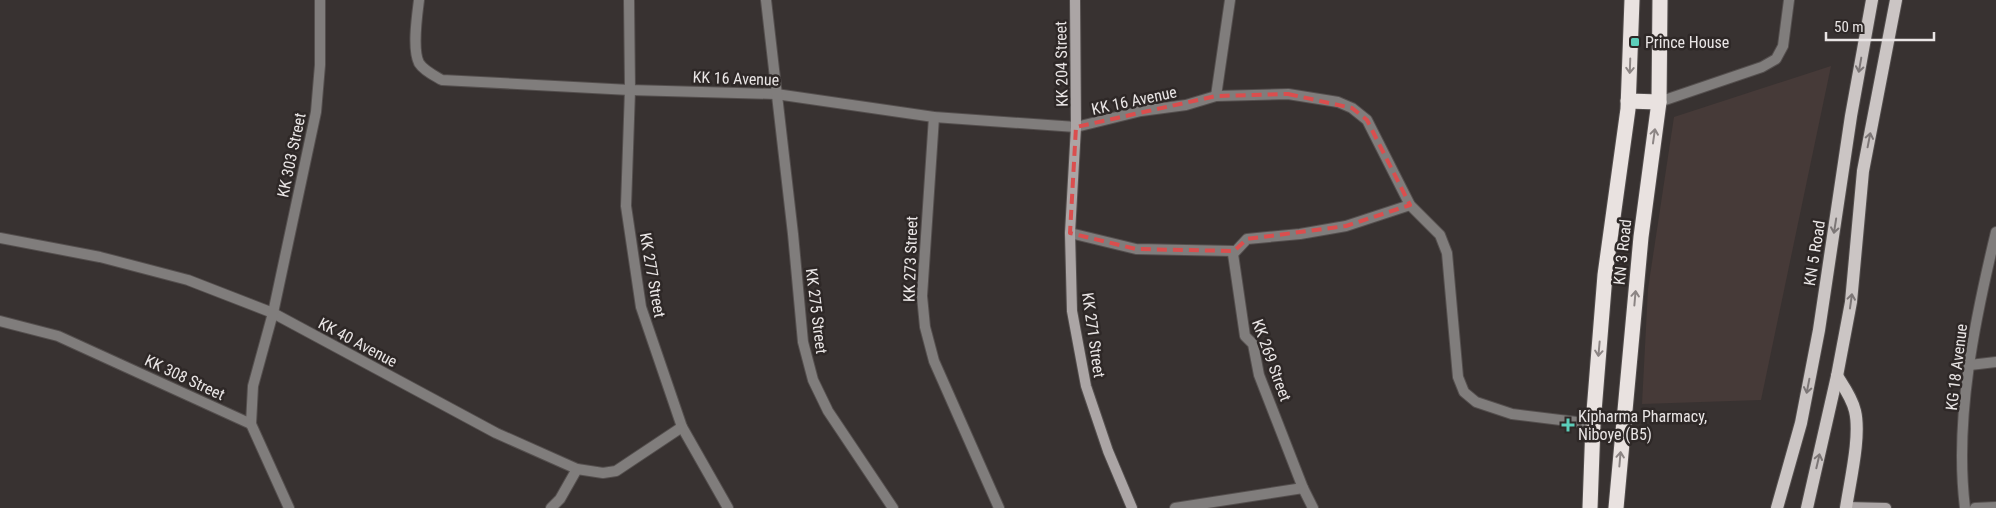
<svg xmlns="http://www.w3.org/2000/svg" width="1996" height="508" font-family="'Roboto Condensed',sans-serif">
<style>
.built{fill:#463a38}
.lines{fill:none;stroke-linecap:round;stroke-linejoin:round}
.street-casing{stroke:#544f4e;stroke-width:12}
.secondary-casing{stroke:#544f4e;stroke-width:12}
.primary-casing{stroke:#544f4e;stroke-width:14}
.highway-casing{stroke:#544f4e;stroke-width:17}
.street{stroke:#807d7c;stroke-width:10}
.secondary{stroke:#aba5a5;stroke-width:10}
.primary{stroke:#cbc5c4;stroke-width:12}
.highway{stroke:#e9e2e0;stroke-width:15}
.oneway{stroke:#7c7676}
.oneway2{stroke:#8c8584}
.marked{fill:none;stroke:#da4e4e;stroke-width:4;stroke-dasharray:10 6;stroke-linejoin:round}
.poi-dot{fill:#5cceba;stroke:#2e2827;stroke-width:2}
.labels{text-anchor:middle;stroke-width:5;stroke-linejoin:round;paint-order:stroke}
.poi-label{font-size:16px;fill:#e9e5e5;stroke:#2e2827;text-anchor:start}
.street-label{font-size:16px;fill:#e9e5e5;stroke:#2e2827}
</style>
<rect width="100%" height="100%" fill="#383231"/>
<!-- built -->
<polygon class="built" points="1831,66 1761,400 1642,404 1648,289 1674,117"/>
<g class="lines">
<!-- street casing -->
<g class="street-casing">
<g id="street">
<path d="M419,0C417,16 412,49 419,63C424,71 435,76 442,80L630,90L776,94L934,117L1076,127L1141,111L1186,105L1216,96L1288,94L1338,102L1352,108L1367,120L1410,205L1440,235L1447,253L1458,377L1464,392L1476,402L1512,414L1593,424"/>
<polyline points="629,0 630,90 626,206 641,307 682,427 728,508"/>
<polyline points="766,0 793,234 803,342 813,380 828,411 893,508"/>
<polyline points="1216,96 1230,0"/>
<polyline points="1659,102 1762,67 1776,59 1783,46 1789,0"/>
<polyline points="934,117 922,296 925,327 934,361 999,508"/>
<polyline points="1070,233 1136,249 1234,251"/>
<polyline points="0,238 100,257 188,280 273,313 496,433 577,469 603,473 616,471 682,427"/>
<polyline points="0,321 58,336 251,424 253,386 273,313 316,112 320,65 320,0"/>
<polyline points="1970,365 1996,362"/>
<polyline points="251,424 289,508"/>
<polyline points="551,508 560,499 577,469"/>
<polyline points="1175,508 1303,488"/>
<polyline points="1313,508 1303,488 1259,375 1253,344 1245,336 1233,254 1247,239 1300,234 1346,226 1410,205"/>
<path d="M1965,508C1954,418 1975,319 1996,232"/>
<polyline points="1975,508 1996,507"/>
</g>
</g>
<!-- secondary casing -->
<g class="secondary-casing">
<g id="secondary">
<polyline points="1075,0 1076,127 1070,233 1072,311 1086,386 1108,451 1132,508"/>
<polyline points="1846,507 1886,508"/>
</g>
</g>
<!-- primary casing -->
<g class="primary-casing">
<g id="primary">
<path d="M1837,376C1844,387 1852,398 1855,411C1861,436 1850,481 1846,508"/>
<polyline points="1777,508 1801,423 1819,330 1851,116 1872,0"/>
<polyline points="1807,508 1837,376 1851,302 1863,171 1896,0"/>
</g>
</g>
<!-- highway casing -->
<g class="highway-casing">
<g id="highway">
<polyline points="1628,101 1659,102"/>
<polyline points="1590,508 1593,424 1605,275 1628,109 1632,0"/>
<polyline points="1616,508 1641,237 1659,102 1660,0"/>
</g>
</g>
<!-- street -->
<use href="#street" class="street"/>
<!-- secondary -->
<use href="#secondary" class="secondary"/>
<!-- primary -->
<use href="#primary" class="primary"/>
<!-- highway -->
<use href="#highway" class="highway"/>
</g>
<!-- one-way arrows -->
<defs><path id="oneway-shaft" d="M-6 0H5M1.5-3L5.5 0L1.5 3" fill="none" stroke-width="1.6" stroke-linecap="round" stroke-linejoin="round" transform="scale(1.25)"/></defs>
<g class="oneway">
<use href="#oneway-shaft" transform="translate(1860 65) rotate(100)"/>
<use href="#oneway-shaft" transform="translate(1869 140) rotate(-79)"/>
<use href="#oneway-shaft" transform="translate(1835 226) rotate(99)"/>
<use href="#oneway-shaft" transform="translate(1851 301) rotate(-82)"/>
<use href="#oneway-shaft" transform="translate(1808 386) rotate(101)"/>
<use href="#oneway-shaft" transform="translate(1818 461) rotate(-77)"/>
</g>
<g class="oneway2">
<use href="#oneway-shaft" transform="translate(1630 66) rotate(92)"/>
<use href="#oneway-shaft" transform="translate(1654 136) rotate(-82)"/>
<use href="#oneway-shaft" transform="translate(1635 298) rotate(-85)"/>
<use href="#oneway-shaft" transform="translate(1599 349) rotate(95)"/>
<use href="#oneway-shaft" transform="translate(1620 459) rotate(-85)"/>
</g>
<!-- marked area -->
<path class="marked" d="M1288,94L1352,108L1367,120L1410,205L1346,226L1247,239L1234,251L1136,249L1070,233L1076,127L1216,96Z"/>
<!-- markers -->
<g class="poi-dot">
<rect x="1630" y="37" width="10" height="10" rx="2.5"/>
<path d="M1565.5 417.5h5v5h5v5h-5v5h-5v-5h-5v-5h5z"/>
</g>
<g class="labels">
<!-- poi labels -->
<g class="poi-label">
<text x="1645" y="48">Prince House</text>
<text x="1578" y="422">Kipharma Pharmacy,<tspan x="1578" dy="18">Niboye (B5)</tspan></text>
</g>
<!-- street labels -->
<g class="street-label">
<text transform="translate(1061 64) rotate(-91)" y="6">KK 204 Street</text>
<text transform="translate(736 78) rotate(2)" y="6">KK 16 Avenue</text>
<text transform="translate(1134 100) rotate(-12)" y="6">KK 16 Avenue</text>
<text transform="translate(291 155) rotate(-78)" y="6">KK 303 Street</text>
<text transform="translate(1622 252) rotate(-84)" y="6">KN 3 Road</text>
<text transform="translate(1814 253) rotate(-81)" y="6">KN 5 Road</text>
<text transform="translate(910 259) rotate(-88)" y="6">KK 273 Street</text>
<text transform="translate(653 275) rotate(80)" y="6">KK 277 Street</text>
<text transform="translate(817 311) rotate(83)" y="6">KK 275 Street</text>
<text transform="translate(1094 335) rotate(82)" y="6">KK 271 Street</text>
<text transform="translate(358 342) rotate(28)" y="6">KK 40 Avenue</text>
<text transform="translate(1272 360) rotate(70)" y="6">KK 269 Street</text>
<text transform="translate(1956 367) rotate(-83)" y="6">KG 18 Avenue</text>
<text transform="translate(185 377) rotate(25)" y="6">KK 308 Street</text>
</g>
</g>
<!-- scale -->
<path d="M1826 32v8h108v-8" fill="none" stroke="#e9e5e5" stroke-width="2.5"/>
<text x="1834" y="32" font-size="15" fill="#e9e5e5" stroke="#2e2827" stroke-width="4" paint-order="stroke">50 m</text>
</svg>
